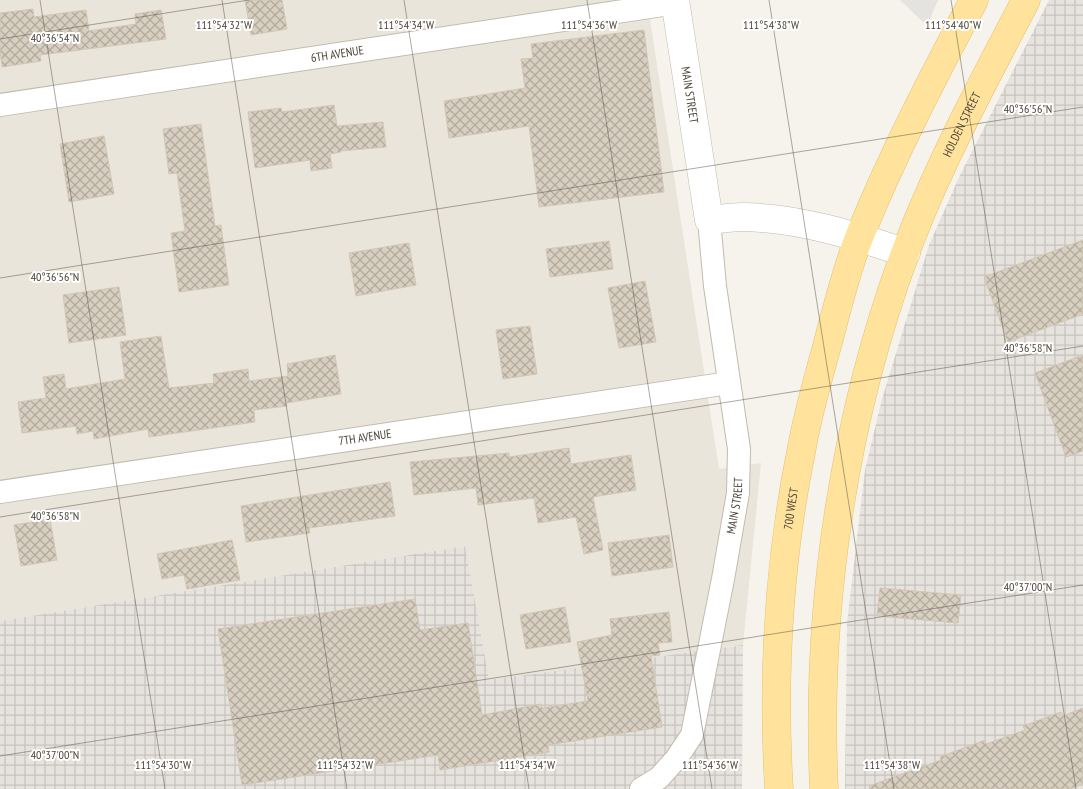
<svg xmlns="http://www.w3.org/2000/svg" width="1083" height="789" font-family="'PT Sans Narrow',sans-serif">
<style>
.residential{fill:#eae5da}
.industrial{fill:url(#industrial-grid)}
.parking{fill:#e5e3e0}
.building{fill:url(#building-cross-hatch);stroke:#d3c7b4}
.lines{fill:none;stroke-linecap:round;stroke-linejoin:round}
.minor-casing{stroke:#c2bbae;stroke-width:24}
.tertiary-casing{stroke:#c2bbae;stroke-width:29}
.primary-casing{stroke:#e6c16a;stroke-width:29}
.minor{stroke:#fff;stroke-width:22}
.tertiary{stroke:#fff;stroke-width:28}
.primary{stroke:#ffe39c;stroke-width:28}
.ticks{fill:none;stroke:#4b4439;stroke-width:1;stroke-opacity:0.45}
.labels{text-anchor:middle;stroke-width:4;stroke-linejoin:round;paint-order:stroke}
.street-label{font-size:12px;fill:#4b4439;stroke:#fff}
.ticks-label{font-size:12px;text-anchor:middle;fill:#4b4439;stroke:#fff;stroke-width:4;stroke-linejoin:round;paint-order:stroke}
</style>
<defs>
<pattern id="industrial-grid" width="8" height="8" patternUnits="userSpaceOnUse" patternTransform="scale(1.25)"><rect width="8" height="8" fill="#e6e2dd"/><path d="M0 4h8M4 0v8" fill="none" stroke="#c7c3be"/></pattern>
<pattern id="building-cross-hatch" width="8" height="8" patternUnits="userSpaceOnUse" patternTransform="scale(1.25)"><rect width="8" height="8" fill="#d8cfc1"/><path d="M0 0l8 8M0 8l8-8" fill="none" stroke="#b1aa9e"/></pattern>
</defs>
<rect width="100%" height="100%" fill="#f6f3ec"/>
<!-- residential -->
<polygon class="residential" points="0,0 647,0 719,469 761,463 743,645 488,681 465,546 0,621"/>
<!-- industrial -->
<g class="industrial">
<polygon points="1049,0 1083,0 1083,789 845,789 847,623 865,470 882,399 929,245 960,175"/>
<polygon points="465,546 489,680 743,645 742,789 0,789 0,621"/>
</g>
<!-- parking -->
<polygon class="parking" points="900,0 938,0 927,26"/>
<!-- building -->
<g class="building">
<polygon points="245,0 282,0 287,29 251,35"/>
<polygon points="33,9 34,17 86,10 89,31 136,24 135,14 161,10 166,39 40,55 41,61 2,67 0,51 0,13"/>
<polygon points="644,30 664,192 539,207 529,126 449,138 444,101 525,88 521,59 533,58 531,44"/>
<polygon points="334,105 337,126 383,122 386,147 340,151 341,152 330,154 332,168 311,171 310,160 255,168 248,112 281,108 282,112"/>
<polygon points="201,124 215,226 221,225 229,285 179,292 171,233 185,231 177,173 169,174 163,129"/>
<polygon points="104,136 114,194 69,202 60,144"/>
<polygon points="1083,240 1083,314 1008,342 984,277"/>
<polygon points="609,241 613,269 550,277 546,249"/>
<polygon points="409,243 416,285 356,296 349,253"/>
<polygon points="645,281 656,342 619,348 608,288"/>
<polygon points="119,287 126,335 69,343 63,295"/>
<polygon points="530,326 537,374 503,379 496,330"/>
<polygon points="161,336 169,388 214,383 213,374 248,369 249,381 288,376 287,364 335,355 341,394 286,403 287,406 254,410 255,422 149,437 148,429 94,439 93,431 77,434 76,426 22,433 18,402 46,398 43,377 64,374 66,389 125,379 120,342"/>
<polygon points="1083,355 1083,451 1066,457 1035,373"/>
<polygon points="569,448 571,464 631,455 636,490 593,497 603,550 584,554 576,517 538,523 534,498 478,505 476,488 414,495 410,462 509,453 509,457"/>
<polygon points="390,482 395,516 309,528 310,533 246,542 241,506"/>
<polygon points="50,519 57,560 21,566 14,525"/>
<polygon points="669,535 673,567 612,576 608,543"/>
<polygon points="232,540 240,580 187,589 184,575 162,579 157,554"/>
<polygon points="880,588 961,595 958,623 877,616"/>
<polygon points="415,599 420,630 468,623 482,715 541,704 542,708 588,701 577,642 612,635 610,619 669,612 672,642 658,643 660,655 651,656 662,727 548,745 549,752 440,770 438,755 242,785 218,629"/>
<polygon points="565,607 571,642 526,649 520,615"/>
<polygon points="1083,708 1083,784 1070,789 870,789 869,786 941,760 940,757 985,740 986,744 1025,730 1023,726 1061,712 1063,716"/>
</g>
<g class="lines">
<!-- minor casing -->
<g class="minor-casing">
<g id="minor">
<path id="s1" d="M0,105L676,3"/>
<path id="s2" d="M0,492L729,383"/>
<path id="s3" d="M641,789L659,778L676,759L692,735L723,579L738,493L739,449L715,286L709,220"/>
</g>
</g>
<!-- tertiary casing -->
<g class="tertiary-casing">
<g id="tertiary">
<path id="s4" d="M675,0L709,220C720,219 732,217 743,217C800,218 853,235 906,253"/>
</g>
</g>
<!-- primary casing -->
<g class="primary-casing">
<g id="primary">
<path id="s5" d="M779,789C772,675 779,559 802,447C808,413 818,379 827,346C837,309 846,270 860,235C893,154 933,77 974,0"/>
<path id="s6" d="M824,789C815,604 845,408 912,235C944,154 986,77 1026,0"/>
</g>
</g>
<!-- minor -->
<use href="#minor" class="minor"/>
<!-- tertiary -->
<use href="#tertiary" class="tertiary"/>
<!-- primary -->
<use href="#primary" class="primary"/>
</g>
<!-- ticks -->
<path class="ticks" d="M40,0L165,789M222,0L347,789M404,0L529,789M587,0L712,789M769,0L894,789M951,0L1076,789M0,39L249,0M0,278L1083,107M0,517L1083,346M0,756L1083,585"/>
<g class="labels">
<!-- street labels -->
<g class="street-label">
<text dy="4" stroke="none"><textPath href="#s1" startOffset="341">6TH AVENUE</textPath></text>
<text dy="4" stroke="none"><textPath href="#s4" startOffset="96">MAIN STREET</textPath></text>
<text dy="4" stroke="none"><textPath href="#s6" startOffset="686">HOLDEN STREET</textPath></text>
<text dy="4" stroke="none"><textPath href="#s2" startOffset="369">7TH AVENUE</textPath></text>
<text dy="4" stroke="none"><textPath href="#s3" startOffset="309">MAIN STREET</textPath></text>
<text dy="4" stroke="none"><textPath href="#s5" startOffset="281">700 WEST</textPath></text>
</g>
</g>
<g class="ticks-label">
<text x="224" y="29">111°54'32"W</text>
<text x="406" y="29">111°54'34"W</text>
<text x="589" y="29">111°54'36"W</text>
<text x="771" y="29">111°54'38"W</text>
<text x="953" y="29">111°54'40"W</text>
<text x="55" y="42">40°36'54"N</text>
<text x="1028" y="113">40°36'56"N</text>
<text x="55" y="281">40°36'56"N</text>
<text x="1028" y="352">40°36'58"N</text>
<text x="55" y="520">40°36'58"N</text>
<text x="1028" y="591">40°37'00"N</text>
<text x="55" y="759">40°37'00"N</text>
<text x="163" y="769">111°54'30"W</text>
<text x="345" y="769">111°54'32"W</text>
<text x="527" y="769">111°54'34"W</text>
<text x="710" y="769">111°54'36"W</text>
<text x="892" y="769">111°54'38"W</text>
</g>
</svg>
